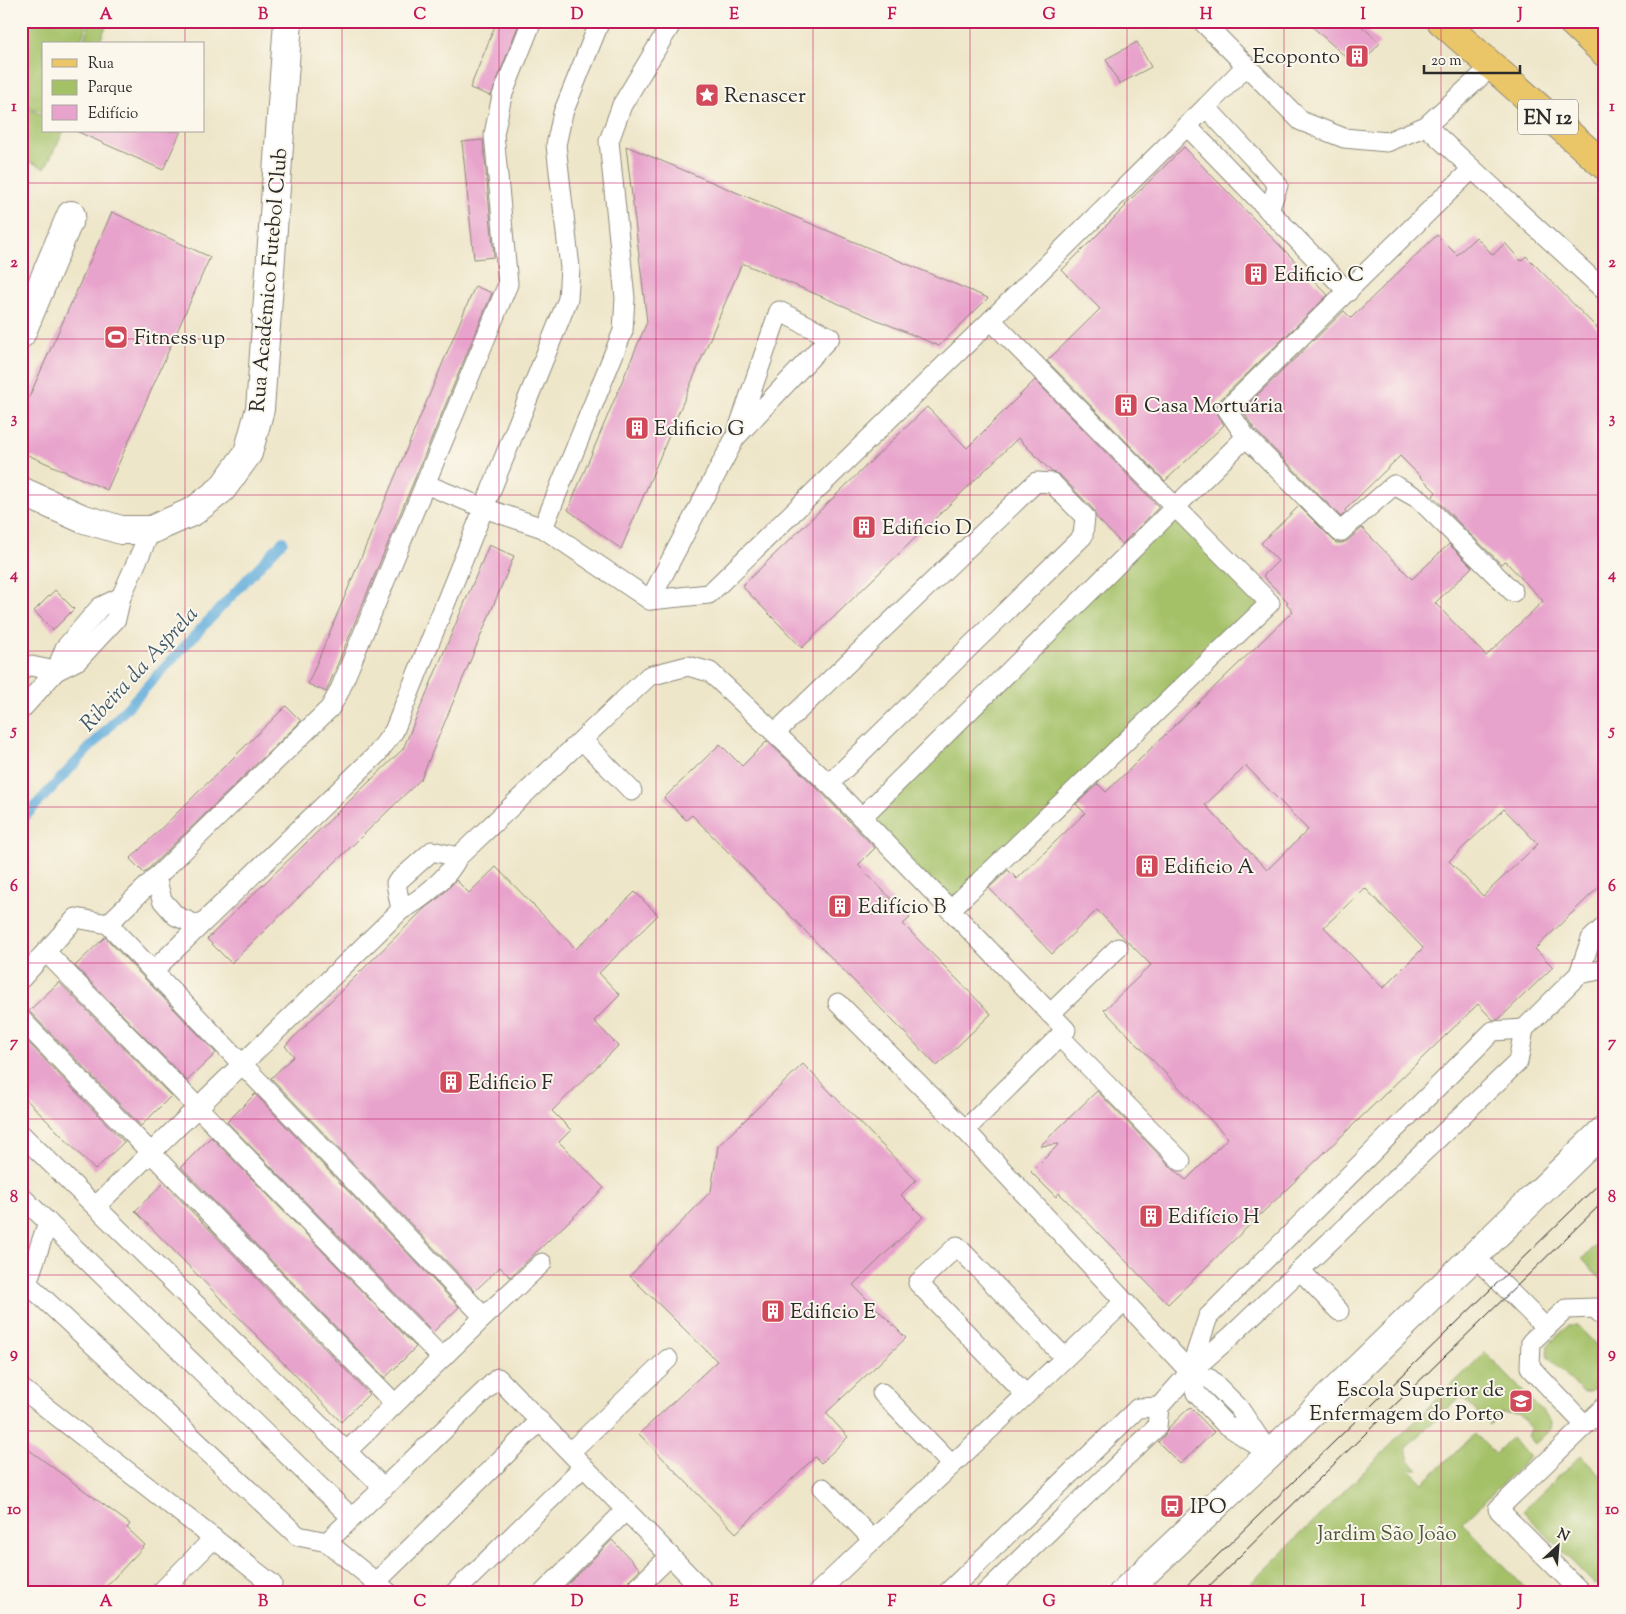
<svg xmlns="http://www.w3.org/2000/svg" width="1626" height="1614" font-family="'Sorts Mill Goudy',serif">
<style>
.green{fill:#a4c168;stroke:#68764a}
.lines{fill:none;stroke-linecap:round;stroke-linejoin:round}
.stream{stroke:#63aedc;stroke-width:10}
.building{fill:#e8a3cc;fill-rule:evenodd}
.service-casing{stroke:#8c887a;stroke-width:21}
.minor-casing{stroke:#8c887a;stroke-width:30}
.primary-casing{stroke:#8c887a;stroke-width:30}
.service{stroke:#fff;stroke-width:19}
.minor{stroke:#fff;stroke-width:28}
.primary{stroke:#ebc669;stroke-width:28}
.tram{stroke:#2b2b2b;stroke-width:1}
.grid{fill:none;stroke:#c2185b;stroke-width:1;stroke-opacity:0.55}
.labels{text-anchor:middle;stroke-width:4;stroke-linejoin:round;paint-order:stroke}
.shield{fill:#fbf7ec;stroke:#696865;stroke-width:1}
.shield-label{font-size:20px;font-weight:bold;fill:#2b2b2b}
.poi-label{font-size:21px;fill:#2b2b2b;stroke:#fbf7ec;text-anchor:start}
.street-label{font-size:21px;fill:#2b2b2b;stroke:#fbf7ec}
.park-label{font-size:21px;fill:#4f583d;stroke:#fbf7ec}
.water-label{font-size:22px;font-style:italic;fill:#3f5969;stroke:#fbf7ec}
.neatline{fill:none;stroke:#c2185b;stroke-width:2}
.grid-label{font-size:16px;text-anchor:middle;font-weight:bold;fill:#c2185b}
</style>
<rect width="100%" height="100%" fill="#fbf7ec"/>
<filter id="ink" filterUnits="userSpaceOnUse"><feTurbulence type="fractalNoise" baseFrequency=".02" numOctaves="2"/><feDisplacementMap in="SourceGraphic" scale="10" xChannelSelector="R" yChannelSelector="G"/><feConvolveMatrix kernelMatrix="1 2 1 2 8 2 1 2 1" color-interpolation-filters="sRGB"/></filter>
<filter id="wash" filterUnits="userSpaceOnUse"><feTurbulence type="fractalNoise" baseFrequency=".0096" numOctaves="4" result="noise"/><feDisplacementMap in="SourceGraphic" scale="20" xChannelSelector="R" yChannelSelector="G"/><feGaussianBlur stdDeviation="1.12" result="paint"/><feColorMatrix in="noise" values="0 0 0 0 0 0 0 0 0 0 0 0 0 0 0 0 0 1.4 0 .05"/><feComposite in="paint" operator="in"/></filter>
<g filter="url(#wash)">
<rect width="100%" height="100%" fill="#eee6c9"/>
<!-- green -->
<g class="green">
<polygon points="21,21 89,21 79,44 44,44 44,113 21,103"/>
<polygon points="91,21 108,21 99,44 82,44"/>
<polygon points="21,105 44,116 44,131 64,131 45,168 21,158"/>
<polygon points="1176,507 1270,603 950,910 862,817"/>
<polygon points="1605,1237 1605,1283 1582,1259"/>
<polygon points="1569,1325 1577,1325 1605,1354 1605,1378 1590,1392 1582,1392 1547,1355 1548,1345"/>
<polygon points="1485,1352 1552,1422 1551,1429 1535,1444 1528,1436 1531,1429 1518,1414 1502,1413 1489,1425 1461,1396 1406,1448 1409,1460 1418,1469 1409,1469 1423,1483 1475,1434 1495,1454 1511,1438 1530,1457 1462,1523 1530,1593 1241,1593"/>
<polygon points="1581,1455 1605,1480 1605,1575 1595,1585 1523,1511"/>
</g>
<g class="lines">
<!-- stream -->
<polyline class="stream" points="21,821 283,541"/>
</g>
<g id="blocks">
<!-- building -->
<g class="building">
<polygon points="497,21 520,21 491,96 470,88"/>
<polygon points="1306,21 1356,21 1380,43 1358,68"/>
<polygon points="1137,42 1151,67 1119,84 1106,59"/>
<polygon points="76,131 181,131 163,170"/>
<polygon points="483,140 494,257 474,259 462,142"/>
<polygon points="626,146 988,298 939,346 742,263 621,549 568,510 647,322"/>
<polygon points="1184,147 1328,295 1219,401 1216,406 1216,411 1224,425 1165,481 1047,361 1100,309 1062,270 1126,206 1125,205"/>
<polygon points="112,212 210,257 107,490 21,452 21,415"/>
<path d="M1437,235L1457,255L1476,237L1493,255L1505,243L1521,261L1526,256L1605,336V881L1535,949L1553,967L1499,1019L1493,1020L1478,1004L1168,1304L1059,1193L1056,1197L1031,1172L1059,1144L1040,1146L1097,1091L1173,1169L1186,1180L1228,1138L1104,1010L1151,965L1097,910L1052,954L989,888L1008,870L1017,879L1085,813L1076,804L1098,784L1106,792L1293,611L1286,603L1288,602L1263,576L1278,561L1261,543L1299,506L1336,543H1342L1347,541L1362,528L1412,579L1449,544L1472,567L1435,603L1486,656L1543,601L1505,561L1501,564L1462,526L1433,496L1436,492L1400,456L1345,510L1346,512L1341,517L1255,430L1242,410L1344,311L1351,318ZM1246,766L1308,830L1267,870L1205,805ZM1504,809L1538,844L1483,896L1449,861ZM1365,888L1423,948L1383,988L1324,927Z"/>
<polygon points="475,286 492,293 326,692 308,684"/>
<polygon points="1035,380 1159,507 1122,544 1096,517 1093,509 1060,475 1052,472 1018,438 802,648 742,586 927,407 967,448"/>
<polygon points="489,545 514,556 421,779 231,963 207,939 403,749"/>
<polygon points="55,590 74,609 53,630 34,611"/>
<polygon points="286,706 301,721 144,873 130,859"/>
<polygon points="767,741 817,788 875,848 858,865 910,918 903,924 991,1014 937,1066 692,815 686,820 664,798 720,744 742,766"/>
<polygon points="496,867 576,949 635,892 658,915 599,973 620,995 594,1021 618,1046 552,1111 571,1130 559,1142 604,1188 510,1277 500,1267 475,1291 271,1078 294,1056 285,1046 426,907 441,896 456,880 469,893"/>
<polygon points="105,937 216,1053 187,1081 75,966"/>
<polygon points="59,982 171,1096 141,1126 29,1011"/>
<polygon points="21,1035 124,1142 95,1170 21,1094"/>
<polygon points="803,1064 916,1180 901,1195 923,1217 853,1285 906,1338 826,1413 848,1437 821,1463 815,1457 736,1533 639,1434 717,1361 630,1276 711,1191 718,1146"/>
<polygon points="255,1094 459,1307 433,1332 227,1122"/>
<polygon points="211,1137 416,1347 385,1378 181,1167"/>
<polygon points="164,1183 369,1394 341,1422 135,1211"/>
<polygon points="1190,1407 1214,1432 1180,1464 1158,1442 1165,1435 1168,1428"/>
<polygon points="21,1444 130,1524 127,1528 145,1545 100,1593 21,1593"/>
<polygon points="612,1540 640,1569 624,1585 621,1593 559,1593"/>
</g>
</g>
</g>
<g filter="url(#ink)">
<use href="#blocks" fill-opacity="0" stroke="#8c887a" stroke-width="1"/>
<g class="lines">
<!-- service casing -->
<g class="service-casing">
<g id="service">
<polyline points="1202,21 1301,121 1344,138 1387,142 1426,126 1491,67"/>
<polyline points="1588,37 1603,21"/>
<polyline points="1206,107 1246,66"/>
<polyline points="1187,126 1206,107 1278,185 1269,211"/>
<polyline points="1426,126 1605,291"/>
<polyline points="1246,437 1340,532 1394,485 1419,499 1513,592"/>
<polyline points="425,484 484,508 543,528 650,600 709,594 991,320 1187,126 1348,292"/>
<polyline points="543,528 623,331 625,298 609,141 622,105 673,21"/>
<polyline points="650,600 735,438 830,337 779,311 735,438"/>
<polyline points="21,671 26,665 56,671"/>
<polyline points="56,671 65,648 100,607 121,597"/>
<polyline points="21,710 56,671 78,660 116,619 121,597 151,530"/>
<polyline points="776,732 1036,482 1052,483 1085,517 1083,536 829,784"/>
<polyline points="582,740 632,791"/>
<polyline points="862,817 1246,437 1227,409 1472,169"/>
<polyline points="156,877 162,900 176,916 199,926"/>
<polyline points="401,910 396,883 432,851 458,857"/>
<polyline points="950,910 1270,603 991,320"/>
<polyline points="108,924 330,708 339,692 508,284 494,134 502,96 532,21"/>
<polyline points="46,952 442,1358"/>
<polyline points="153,971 377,754 394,731 568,299 570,268 556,145 563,113 598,26 595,21"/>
<polyline points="1579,974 1605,969"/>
<polyline points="21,979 76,918 108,924 484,1317"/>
<polyline points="838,1003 965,1130 1190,1372 1196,1393 1224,1423 1270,1454"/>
<polyline points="1050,1014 1118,948"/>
<polyline points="21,1019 395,1404"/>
<polyline points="1060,1037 1181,1161"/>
<polyline points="21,1134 384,1488"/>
<polyline points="21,1196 352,1518"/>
<path d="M96,1206L401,910C421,900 448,878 458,857L649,676L688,666L710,672L829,784L1066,1030L965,1130"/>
<polyline points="48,1222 27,1283 298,1536 327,1542 389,1593"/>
<polyline points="1474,1256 1546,1328"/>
<polyline points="1300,1270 1339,1311"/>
<polyline points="1190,1371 1208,1317 1493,1031 1524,1029"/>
<polyline points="1190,1372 1210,1379 1239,1408 1265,1447"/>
<polyline points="21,1388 272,1584"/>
<polyline points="882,1393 952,1465"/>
<polyline points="1026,1395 918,1283 957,1246 1065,1358"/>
<polyline points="1585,1425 1530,1367 1531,1342 1566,1309 1595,1308 1605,1318"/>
<polyline points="347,1451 484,1317 542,1263"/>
<polyline points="570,1452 668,1359"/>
<polyline points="823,1488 873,1540"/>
<polyline points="327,1542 498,1378 706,1593"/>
<polyline points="376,1582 540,1421"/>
<polyline points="160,1593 214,1538"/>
<polyline points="454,1593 583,1467"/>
<polyline points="543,1593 626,1510"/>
<polyline points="632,1593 670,1556"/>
<polyline points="817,1593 1124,1302"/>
<polyline points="947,1593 1138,1408 1159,1407"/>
<polyline points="985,1593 1157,1427 1159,1407 1190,1372 1230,1337 1518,1062 1524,1029 1579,974 1591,939 1605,926"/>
<polyline points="1582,1593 1498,1509 1605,1406"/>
</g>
</g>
<!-- minor casing -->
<g class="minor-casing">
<g id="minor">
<polyline points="21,334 71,215"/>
<polyline points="21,491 81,518 121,530 151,530 194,511 222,489 248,453 260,409 288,21"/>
<polyline points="1123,1593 1270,1454 1605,1129"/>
</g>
</g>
<!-- primary casing -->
<g class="primary-casing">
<g id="primary">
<polyline points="1441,21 1605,166"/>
<polyline points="1571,21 1605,53"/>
</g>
</g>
<!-- service -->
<use href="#service" class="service"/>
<!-- minor -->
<use href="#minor" class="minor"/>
<!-- primary -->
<use href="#primary" class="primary"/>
<!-- tram -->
<g class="tram">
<polyline points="1179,1593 1605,1178"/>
<polyline points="1202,1593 1605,1200"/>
</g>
</g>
</g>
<!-- grid -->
<path class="grid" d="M185,21V44M342,21V1593M499,21V1593M656,21V1593M813,21V1593M970,21V1593M1127,21V1593M1284,21V1593M1441,21V1593M185,131V1593M21,183H1605M21,339H1605M21,495H1605M21,651H1605M21,807H1605M21,963H1605M21,1119H1605M21,1275H1605M21,1431H1605"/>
<!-- icons -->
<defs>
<g id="building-square" transform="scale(1.25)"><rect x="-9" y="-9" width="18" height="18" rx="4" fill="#d1495b" stroke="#fbf7ec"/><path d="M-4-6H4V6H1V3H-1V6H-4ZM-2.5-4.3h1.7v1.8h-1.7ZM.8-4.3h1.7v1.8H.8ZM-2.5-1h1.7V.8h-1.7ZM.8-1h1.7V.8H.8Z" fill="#fff"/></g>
<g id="sight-square" transform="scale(1.25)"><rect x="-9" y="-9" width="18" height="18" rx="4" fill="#d1495b" stroke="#fbf7ec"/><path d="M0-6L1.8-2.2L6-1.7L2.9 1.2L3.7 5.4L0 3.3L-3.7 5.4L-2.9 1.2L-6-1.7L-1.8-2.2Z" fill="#fff"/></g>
<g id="stadium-square" transform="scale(1.25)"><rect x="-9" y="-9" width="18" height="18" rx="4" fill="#d1495b" stroke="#fbf7ec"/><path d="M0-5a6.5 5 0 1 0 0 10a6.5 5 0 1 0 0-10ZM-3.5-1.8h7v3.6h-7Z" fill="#fff"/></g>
<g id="university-square" transform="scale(1.25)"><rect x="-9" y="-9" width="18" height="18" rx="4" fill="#d1495b" stroke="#fbf7ec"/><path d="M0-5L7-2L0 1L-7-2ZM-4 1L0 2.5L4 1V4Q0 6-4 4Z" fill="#fff"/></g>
<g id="bus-square" transform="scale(1.25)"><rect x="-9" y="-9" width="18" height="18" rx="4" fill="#d1495b" stroke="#fbf7ec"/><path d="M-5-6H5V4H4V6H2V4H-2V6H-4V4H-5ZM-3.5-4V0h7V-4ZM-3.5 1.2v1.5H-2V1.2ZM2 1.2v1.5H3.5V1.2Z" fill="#fff"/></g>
</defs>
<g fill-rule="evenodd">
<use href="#building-square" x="1357" y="56"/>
<use href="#sight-square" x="707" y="95"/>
<use href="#building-square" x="1256" y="274"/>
<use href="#stadium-square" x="116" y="337"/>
<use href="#building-square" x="1126" y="405"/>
<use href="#building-square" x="637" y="428"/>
<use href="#building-square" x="864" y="527"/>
<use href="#building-square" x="1147" y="866"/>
<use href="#building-square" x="840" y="906"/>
<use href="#building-square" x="451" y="1082"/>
<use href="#building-square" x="1151" y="1216"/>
<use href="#building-square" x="773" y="1311"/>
<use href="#university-square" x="1521" y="1401"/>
<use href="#bus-square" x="1172" y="1506"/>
</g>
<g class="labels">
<!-- shield labels -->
<rect class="shield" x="1518" y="99.5" width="60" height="35" rx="4"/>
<g class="shield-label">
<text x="1548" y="124">EN 12</text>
</g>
<!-- poi labels -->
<g class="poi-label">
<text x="1340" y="63" text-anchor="end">Ecoponto</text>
<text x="724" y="102">Renascer</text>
<text x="1274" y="281">Edificio C</text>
<text x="134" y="344">Fitness up</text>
<text x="1144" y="412">Casa Mortuária</text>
<text x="654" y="435">Edificio G</text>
<text x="882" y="534">Edificio D</text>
<text x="1164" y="873">Edificio A</text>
<text x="858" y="913">Edifício B</text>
<text x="468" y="1089">Edificio F</text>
<text x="1168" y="1223">Edifício H</text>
<text x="790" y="1318">Edificio E</text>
<text x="1504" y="1396" text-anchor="end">Escola Superior de<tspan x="1504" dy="24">Enfermagem do Porto</tspan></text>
<text x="1190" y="1513">IPO</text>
</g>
<!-- street labels -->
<g class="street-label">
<text transform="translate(268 280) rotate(-85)" y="7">Rua Académico Futebol Club</text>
</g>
<!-- park labels -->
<g class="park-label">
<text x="1387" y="1540">Jardim São João</text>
</g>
<!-- water labels -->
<g class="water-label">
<text transform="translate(138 668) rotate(-47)" y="8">Ribeira da Asprela</text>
</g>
</g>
<!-- margin -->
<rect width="1626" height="1614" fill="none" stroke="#fbf7ec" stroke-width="55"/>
<!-- legend -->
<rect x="42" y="42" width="162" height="90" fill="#fbf7ec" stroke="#a8a59f"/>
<rect x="52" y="59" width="25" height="8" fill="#ebc669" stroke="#a8a59f"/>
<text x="88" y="68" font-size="15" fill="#2b2b2b">Rua</text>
<rect x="52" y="80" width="25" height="15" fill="#a4c168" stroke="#a8a59f"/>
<text x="88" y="92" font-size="15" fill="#2b2b2b">Parque</text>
<rect x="52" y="105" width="25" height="15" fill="#e8a3cc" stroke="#a8a59f"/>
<text x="88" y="118" font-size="15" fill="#2b2b2b">Edifício</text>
<!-- north arrow -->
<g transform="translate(1558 1546) rotate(26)" stroke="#fbf7ec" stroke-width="4" paint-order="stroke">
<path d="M0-4L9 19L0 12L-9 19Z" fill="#2b2b2b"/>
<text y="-8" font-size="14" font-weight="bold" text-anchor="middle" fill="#2b2b2b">N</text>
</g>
<!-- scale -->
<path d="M1424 65v8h96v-8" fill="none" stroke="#2b2b2b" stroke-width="2.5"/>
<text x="1431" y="65" font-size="15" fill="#2b2b2b" stroke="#fbf7ec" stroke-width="4" paint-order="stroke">20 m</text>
<rect x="28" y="28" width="1570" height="1558" class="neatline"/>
<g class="grid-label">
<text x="106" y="19">A</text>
<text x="263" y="19">B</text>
<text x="420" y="19">C</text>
<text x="577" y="19">D</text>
<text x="734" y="19">E</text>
<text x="892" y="19">F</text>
<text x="1049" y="19">G</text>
<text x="1206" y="19">H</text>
<text x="1363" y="19">I</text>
<text x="1520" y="19">J</text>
<text x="14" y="111">1</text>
<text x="1612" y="111">1</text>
<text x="14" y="267">2</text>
<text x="1612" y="267">2</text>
<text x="14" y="423">3</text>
<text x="1612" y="423">3</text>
<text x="14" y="579">4</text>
<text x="1612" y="579">4</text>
<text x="14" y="735">5</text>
<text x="1612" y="735">5</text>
<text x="14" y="891">6</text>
<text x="1612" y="891">6</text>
<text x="14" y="1047">7</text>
<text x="1612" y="1047">7</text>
<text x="14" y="1202">8</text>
<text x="1612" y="1202">8</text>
<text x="14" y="1358">9</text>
<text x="1612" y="1358">9</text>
<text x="14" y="1514">10</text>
<text x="1612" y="1514">10</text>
<text x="106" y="1606">A</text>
<text x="263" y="1606">B</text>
<text x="420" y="1606">C</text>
<text x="577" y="1606">D</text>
<text x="734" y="1606">E</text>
<text x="892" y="1606">F</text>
<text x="1049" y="1606">G</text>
<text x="1206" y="1606">H</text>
<text x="1363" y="1606">I</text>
<text x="1520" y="1606">J</text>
</g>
</svg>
